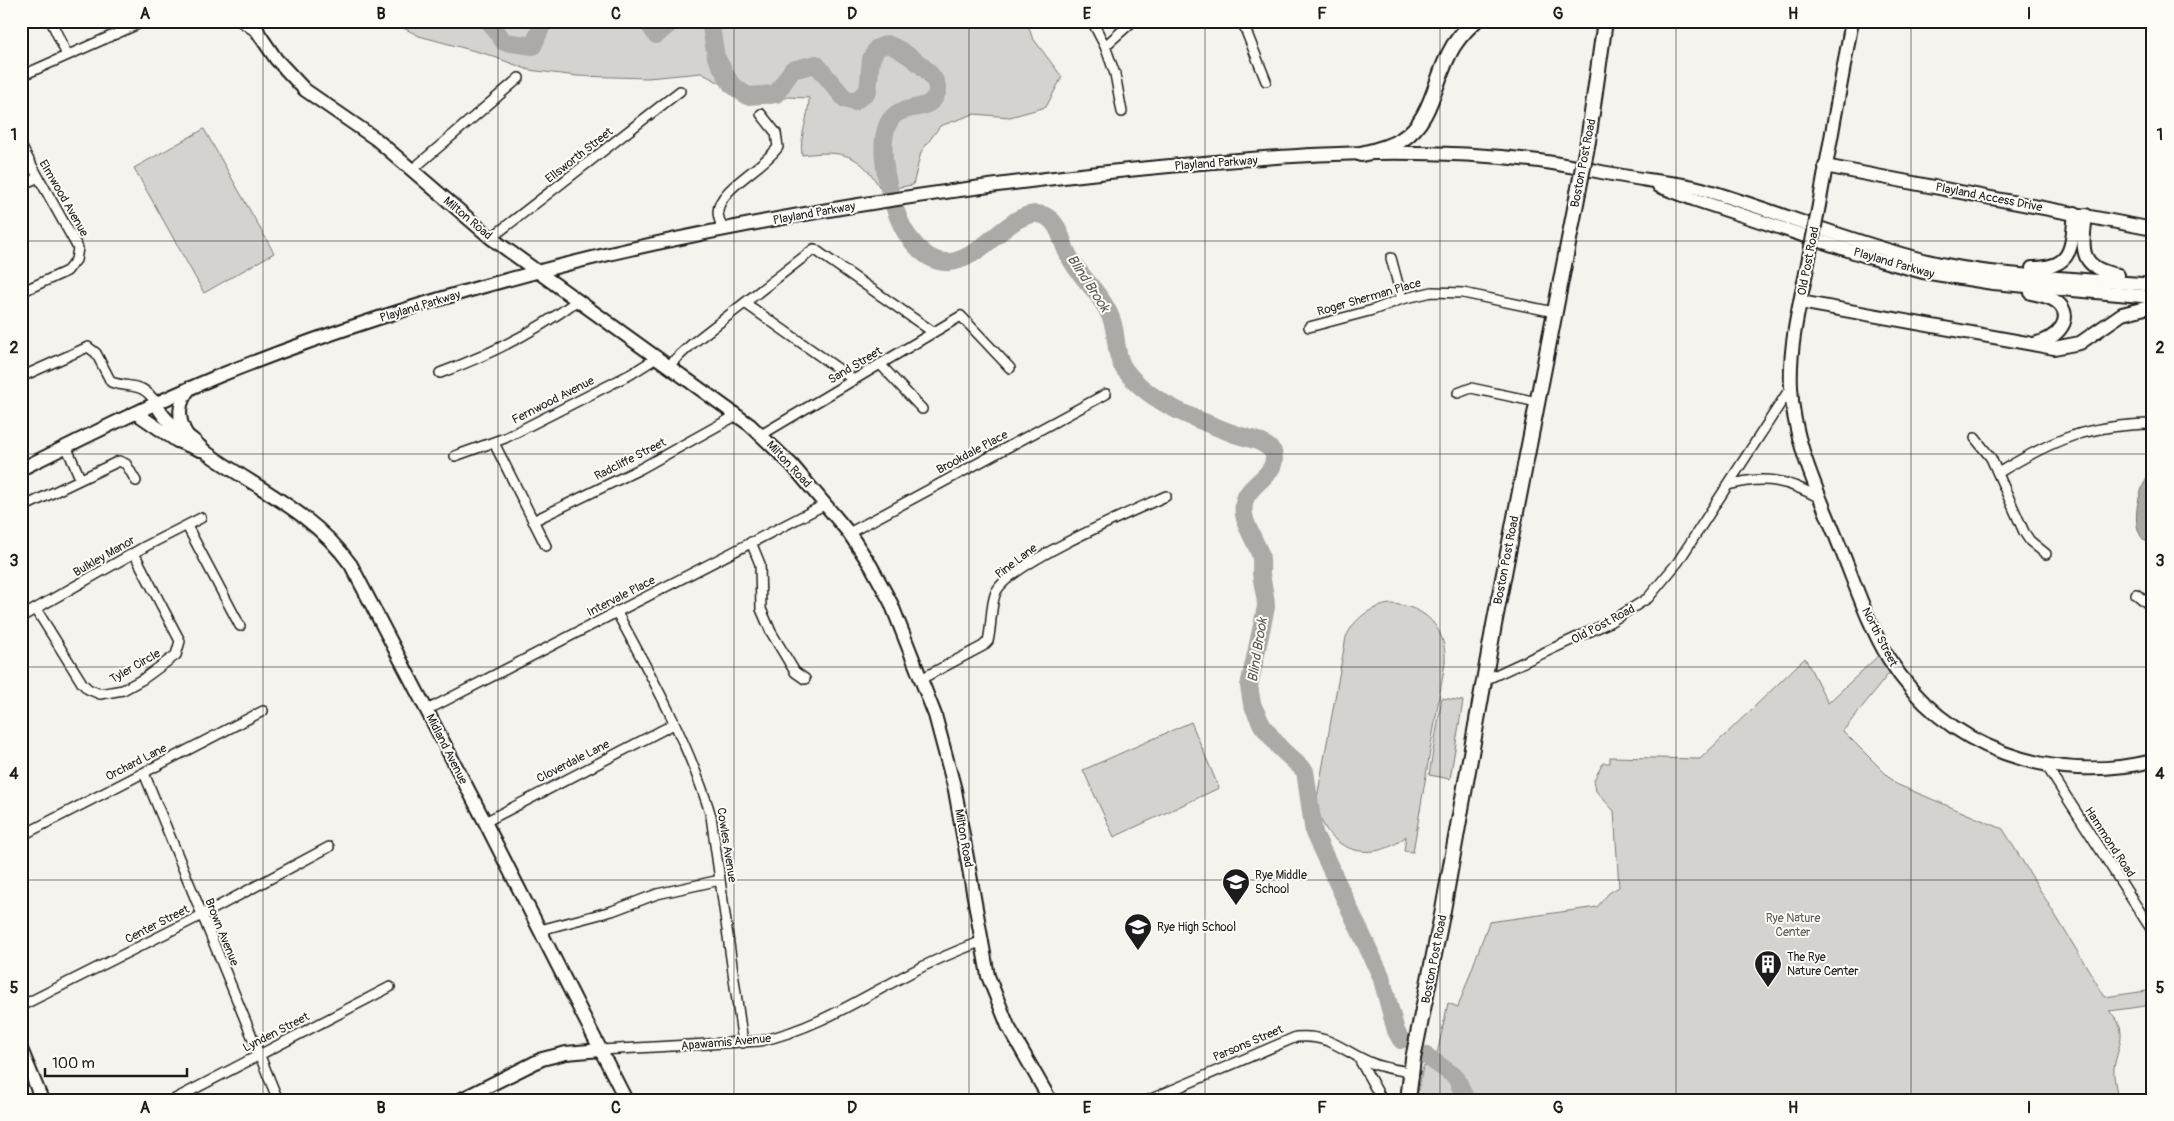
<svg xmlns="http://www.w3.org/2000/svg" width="2174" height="1121" font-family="Pangolin,sans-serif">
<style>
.green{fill:#d4d3cf;stroke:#787876}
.water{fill:#abaaa6;stroke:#72716f}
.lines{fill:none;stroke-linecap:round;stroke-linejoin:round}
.river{stroke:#abaaa6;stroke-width:18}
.street-casing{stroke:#1c1c1c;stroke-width:12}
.secondary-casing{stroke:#1c1c1c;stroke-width:16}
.primary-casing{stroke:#1c1c1c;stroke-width:18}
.street{stroke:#fdfcf7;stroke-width:9}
.secondary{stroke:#fdfcf7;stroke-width:12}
.primary{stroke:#fdfcf7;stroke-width:14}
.secondary-bridge-casing{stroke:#1c1c1c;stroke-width:16;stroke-linecap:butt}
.primary-bridge-casing{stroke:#1c1c1c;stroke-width:18;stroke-linecap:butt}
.secondary-bridge{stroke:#fdfcf7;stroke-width:12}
.primary-bridge{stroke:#fdfcf7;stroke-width:14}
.grid{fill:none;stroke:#1c1c1c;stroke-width:1;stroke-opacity:0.55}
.labels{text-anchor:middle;stroke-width:4;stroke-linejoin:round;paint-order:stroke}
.street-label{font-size:12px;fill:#1c1c1c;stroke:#fdfcf7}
.poi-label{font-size:12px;fill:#1c1c1c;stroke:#fdfcf7;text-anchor:start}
.park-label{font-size:12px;fill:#5c5c5b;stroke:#fdfcf7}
.water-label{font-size:14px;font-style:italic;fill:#5c5c5a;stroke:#fdfcf7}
.neatline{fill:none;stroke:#1c1c1c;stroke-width:2}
.grid-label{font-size:16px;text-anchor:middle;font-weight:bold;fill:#1c1c1c}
</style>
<rect width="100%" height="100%" fill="#f4f3ee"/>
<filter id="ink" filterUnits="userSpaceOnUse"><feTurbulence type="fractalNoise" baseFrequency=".02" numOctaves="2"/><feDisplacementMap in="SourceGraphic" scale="10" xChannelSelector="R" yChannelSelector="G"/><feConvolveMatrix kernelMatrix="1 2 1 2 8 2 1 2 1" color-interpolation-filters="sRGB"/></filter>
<g filter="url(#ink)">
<!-- green -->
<g class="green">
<path d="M390,21H1027L1032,37L1062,77L1046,107L1010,117L974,114L940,126L921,152L913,185L881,190C861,153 842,150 802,155C799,135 809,118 809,98L788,97L773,103H758L701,73L648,78L577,76L529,70L486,54L419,36Z"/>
<polygon points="204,129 274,253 204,293 134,168"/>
<path d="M1390,604C1425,605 1447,628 1445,663L1413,852L1404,851L1406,836C1370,868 1318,848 1317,798L1346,637C1355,618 1370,607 1390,604Z"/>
<path d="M1879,655L1890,672L1843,731L1896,784L2003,829L2105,997L2153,990V1005L2109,1011C2130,1030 2118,1044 2114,1068C2113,1078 2117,1090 2118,1100H1416L1423,1067L1428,1065L1434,1068L1448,1003L1458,1007L1489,922L1597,907L1609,893L1619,887L1614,811L1596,791L1594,780L1603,763H1610V757L1700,759L1805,658L1828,703Z"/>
<polygon points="1442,698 1463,701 1450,779 1429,775"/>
<polygon points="1191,722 1219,788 1114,837 1083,770"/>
</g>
<!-- water -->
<path class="water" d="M2153,468V545C2124,537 2139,484 2153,468Z"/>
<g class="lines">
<!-- river -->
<g class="river">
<polyline points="489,21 504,42 533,46 544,21"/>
<polyline points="647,21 656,35 673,21"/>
<path d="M710,21L716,57L731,84L747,96L776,94L792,70L816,64L845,99L854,102L868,91L871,59L877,48L887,44C902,49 945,77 936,95C929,111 908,105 896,114C869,133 892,214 908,236C961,310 1002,202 1043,215C1056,220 1060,233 1064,245C1074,274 1101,291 1111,318C1118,335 1114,355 1125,370C1150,403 1195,419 1232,433C1247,439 1263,439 1273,452C1280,475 1247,483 1244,503C1241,522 1254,537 1260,554C1262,560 1261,566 1261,573C1262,584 1266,595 1266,607L1249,686L1252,704L1262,725L1280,748L1305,771L1314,833L1381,976L1396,1031L1401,1040"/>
<polyline points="1425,1055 1456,1077 1466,1100"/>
</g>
<!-- street casing -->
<g class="street-casing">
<g id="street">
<polyline points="51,21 67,55"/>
<polyline points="240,21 259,34"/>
<polyline points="1092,21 1105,46 1115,74 1122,112"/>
<polyline points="1242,21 1266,81"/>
<polyline points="1105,46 1133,21"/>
<polyline points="21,76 145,21"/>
<polyline points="21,146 78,248 76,260 67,271 21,292"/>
<polyline points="412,170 519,78"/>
<polyline points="21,185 37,178"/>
<path d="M723,230C721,224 718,218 718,212C718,189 765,167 778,147L776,133L761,114"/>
<polyline points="491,238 680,91"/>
<polyline points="1391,258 1402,299"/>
<polyline points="745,303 854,380"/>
<polyline points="1309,327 1373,310 1402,299 1432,292 1463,293 1554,312"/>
<polyline points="880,364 922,409"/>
<polyline points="669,365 693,343 814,249 933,332"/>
<path d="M440,373C489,355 537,331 578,300"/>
<path d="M21,377L88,347L96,353L111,382C131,389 142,381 156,403"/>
<polyline points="1458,393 1471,388 1537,402"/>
<polyline points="761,435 961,316 1010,368"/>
<polyline points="1975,438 1991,458 2024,532 2030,541 2046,554"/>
<polyline points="494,443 546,546"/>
<polyline points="66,446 80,478"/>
<polyline points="455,456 505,438 631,374 658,357"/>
<path d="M1998,473C2054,439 2087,425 2153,424"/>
<path d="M1728,485C1766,475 1787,480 1820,498"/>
<polyline points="21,508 119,461 126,464 136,481"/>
<polyline points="533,521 640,469 737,415"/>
<polyline points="187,526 240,626"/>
<polyline points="849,533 1106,394"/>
<polyline points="751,542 760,564 761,609 771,632 795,672 805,679"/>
<polyline points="2136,594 2153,608"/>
<polyline points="36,609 82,683 88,689 100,694 123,690 143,679 176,655 180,641 134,553"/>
<path d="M616,611C652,677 689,744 711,816L743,1043"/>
<polyline points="21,617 146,546 201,518"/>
<path d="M921,679L983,646L988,641C992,626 990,606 996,592C1010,563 1133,511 1166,496"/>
<polyline points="1485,680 1610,622 1648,598 1678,562 1791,387"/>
<polyline points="427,710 826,504"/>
<polyline points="2046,765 2153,932"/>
<polyline points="144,773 278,1100"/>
<polyline points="485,822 674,724"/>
<polyline points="21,836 263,711"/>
<polyline points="540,930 612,911 657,894 720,880"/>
<polyline points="21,1006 202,915 329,847"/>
<path d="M601,1050L760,1041C815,1029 860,999 910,973C933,961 956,951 980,942"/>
<polyline points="1358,1057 1382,1100"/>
<polyline points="173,1100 390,987"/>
<path d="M1149,1100L1296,1037C1330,1034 1341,1050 1369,1062C1382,1068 1397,1070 1411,1072"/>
</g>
</g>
<!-- secondary casing -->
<g class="secondary-casing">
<g id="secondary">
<polyline points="254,21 259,34 276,59 305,90 376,139 491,238 750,425 792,465 849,533 871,566 891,603 935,715 955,790 988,976 1008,1026 1050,1100"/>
<polyline points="1825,166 2153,229"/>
<polyline points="1659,186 1693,199 1872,258 1923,272 1993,283 2153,297"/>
<polyline points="1819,205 1852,21"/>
<path d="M2086,215C2082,249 2078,268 2118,275"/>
<path d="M1807,268C1799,307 1789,347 1791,387C1793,441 1818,492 1838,542C1854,580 1867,623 1889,659C1946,750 2052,785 2153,761"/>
<path d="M2032,268C2074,268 2071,247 2075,213"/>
<path d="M2031,293C2040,295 2049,296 2057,302C2077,318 2055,340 2037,343"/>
<polyline points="1800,302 2054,348 2080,343 2122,314 2153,306"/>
<path d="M156,403C164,422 178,428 193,440C198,444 202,449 207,453C258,489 314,513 351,565L485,822L626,1100"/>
<polyline points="136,413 177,441 200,450"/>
<path d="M187,435C177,419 178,402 190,388"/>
<path d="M21,469C87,436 153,403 221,375C500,263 801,205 1099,173C1244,158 1394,143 1539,161C1576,166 1612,175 1648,180C1666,183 1684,184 1702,189C1776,211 1848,241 1923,260C1996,278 2078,278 2153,285"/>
<polyline points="21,1049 42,1100"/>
<polyline points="460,1100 542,1059 566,1053 601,1050"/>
</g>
</g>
<!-- primary casing -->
<g class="primary-casing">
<g id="primary">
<polyline points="1588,141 1605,21"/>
<path d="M1361,154C1374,151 1388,148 1401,140C1431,122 1434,83 1449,54C1455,41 1464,31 1475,21"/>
<polyline points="1408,1100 1413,1059 1443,910 1494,625 1578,193"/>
</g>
</g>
<!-- street -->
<use href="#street" class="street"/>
<!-- secondary -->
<use href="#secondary" class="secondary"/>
<!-- primary -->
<use href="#primary" class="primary"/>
<!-- secondary-bridge casing -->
<g class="secondary-bridge-casing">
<polyline id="secondary-bridge" points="1807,268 1819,205"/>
</g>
<!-- primary-bridge casing -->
<g class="primary-bridge-casing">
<polyline id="primary-bridge" points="1578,193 1588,141"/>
</g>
<!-- secondary-bridge -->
<use href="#secondary-bridge" class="secondary-bridge"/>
<!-- primary-bridge -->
<use href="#primary-bridge" class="primary-bridge"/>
</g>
</g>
<!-- grid -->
<path class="grid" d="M263,21V1100M498,21V1100M734,21V1100M969,21V1100M1205,21V1100M1440,21V1100M1676,21V1100M1911,21V1100M21,241H2153M21,454H2153M21,667H2153M21,880H2153"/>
<!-- icons -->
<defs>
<g id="school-pin" transform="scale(1.4375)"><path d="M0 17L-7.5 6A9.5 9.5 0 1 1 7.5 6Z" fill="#1c1c1c" stroke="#fdfcf7"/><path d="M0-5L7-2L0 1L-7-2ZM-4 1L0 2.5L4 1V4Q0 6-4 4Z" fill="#fff"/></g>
<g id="building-pin" transform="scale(1.4375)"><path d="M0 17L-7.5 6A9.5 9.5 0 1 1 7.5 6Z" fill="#1c1c1c" stroke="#fdfcf7"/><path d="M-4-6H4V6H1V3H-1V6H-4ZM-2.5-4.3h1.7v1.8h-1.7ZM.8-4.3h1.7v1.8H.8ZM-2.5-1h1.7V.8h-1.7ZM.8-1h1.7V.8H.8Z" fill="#fff"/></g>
</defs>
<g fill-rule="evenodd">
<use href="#school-pin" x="1236" y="882"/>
<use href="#school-pin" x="1138" y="927"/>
<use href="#building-pin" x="1768" y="964"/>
</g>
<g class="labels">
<!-- street labels -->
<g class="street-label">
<text transform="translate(579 155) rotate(-38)" y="4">Ellsworth Street</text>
<text transform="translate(1216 163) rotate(-4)" y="4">Playland Parkway</text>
<text transform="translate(1583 163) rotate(-79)" y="4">Boston Post Road</text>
<text transform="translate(1989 197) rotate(11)" y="4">Playland Access Drive</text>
<text transform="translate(64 198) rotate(60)" y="4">Elmwood Avenue</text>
<text transform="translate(814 213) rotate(-10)" y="4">Playland Parkway</text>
<text transform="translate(468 218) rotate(40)" y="4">Milton Road</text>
<text transform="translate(1808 261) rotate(-79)" y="4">Old Post Road</text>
<text transform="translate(1894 263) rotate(16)" y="4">Playland Parkway</text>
<text transform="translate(1369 297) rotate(-16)" y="4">Roger Sherman Place</text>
<text transform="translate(420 306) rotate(-17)" y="4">Playland Parkway</text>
<text transform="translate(855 365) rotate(-31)" y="4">Sand Street</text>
<text transform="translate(553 400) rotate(-27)" y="4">Fernwood Avenue</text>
<text transform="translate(972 452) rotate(-28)" y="4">Brookdale Place</text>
<text transform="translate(630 459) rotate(-27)" y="4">Radcliffe Street</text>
<text transform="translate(789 464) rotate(47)" y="4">Milton Road</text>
<text transform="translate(104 556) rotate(-30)" y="4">Bulkley Manor</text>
<text transform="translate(1506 560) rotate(-79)" y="4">Boston Post Road</text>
<text transform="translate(1016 561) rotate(-37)" y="4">Pine Lane</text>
<text transform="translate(621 596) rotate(-27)" y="4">Intervale Place</text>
<text transform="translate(1603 624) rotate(-28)" y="4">Old Post Road</text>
<text transform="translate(1880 637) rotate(63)" y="4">North Street</text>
<text transform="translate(135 666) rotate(-30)" y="4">Tyler Circle</text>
<text transform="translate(447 749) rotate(63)" y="4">Midland Avenue</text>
<text transform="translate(573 761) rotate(-27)" y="4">Cloverdale Lane</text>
<text transform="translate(136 762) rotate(-27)" y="4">Orchard Lane</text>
<text transform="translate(964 838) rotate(80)" y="4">Milton Road</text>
<text transform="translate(2110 842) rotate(57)" y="4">Hammond Road</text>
<text transform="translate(727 845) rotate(81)" y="4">Cowles Avenue</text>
<text transform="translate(157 924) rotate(-27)" y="4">Center Street</text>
<text transform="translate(222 932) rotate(68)" y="4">Brown Avenue</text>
<text transform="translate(1434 959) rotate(-79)" y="4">Boston Post Road</text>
<text transform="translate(276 1032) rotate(-27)" y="4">Lynden Street</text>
<text transform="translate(726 1042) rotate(-5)" y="4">Apawamis Avenue</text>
<text transform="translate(1248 1043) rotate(-23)" y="4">Parsons Street</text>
</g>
<!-- poi labels -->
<g class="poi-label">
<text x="1255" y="879">Rye Middle<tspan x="1255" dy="14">School</tspan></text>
<text x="1157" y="931">Rye High School</text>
<text x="1787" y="961">The Rye<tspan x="1787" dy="14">Nature Center</tspan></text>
</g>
<!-- park labels -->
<g class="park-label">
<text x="1793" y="922">Rye Nature<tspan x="1793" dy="14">Center</tspan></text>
</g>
<!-- water labels -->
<g class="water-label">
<text transform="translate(1089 283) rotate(57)" y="5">Blind Brook</text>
<text transform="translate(1257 650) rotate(-81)" y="5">Blind Brook</text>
</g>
</g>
<!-- margin -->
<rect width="2174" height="1121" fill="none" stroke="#fdfcf7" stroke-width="55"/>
<!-- scale -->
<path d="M45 1068v8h142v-8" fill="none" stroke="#1c1c1c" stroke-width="2.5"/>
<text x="52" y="1068" font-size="15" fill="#1c1c1c" stroke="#fdfcf7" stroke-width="4" paint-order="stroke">100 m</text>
<rect x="28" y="28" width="2118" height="1066" class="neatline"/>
<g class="grid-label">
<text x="145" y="19">A</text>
<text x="381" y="19">B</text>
<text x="616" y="19">C</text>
<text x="852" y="19">D</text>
<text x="1087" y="19">E</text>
<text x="1322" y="19">F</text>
<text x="1558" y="19">G</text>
<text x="1793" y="19">H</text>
<text x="2029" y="19">I</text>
<text x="14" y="140">1</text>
<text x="2160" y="140">1</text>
<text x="14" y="353">2</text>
<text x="2160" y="353">2</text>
<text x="14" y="566">3</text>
<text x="2160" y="566">3</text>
<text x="14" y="779">4</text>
<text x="2160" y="779">4</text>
<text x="14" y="993">5</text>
<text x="2160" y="993">5</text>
<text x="145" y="1113">A</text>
<text x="381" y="1113">B</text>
<text x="616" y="1113">C</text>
<text x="852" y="1113">D</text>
<text x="1087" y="1113">E</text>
<text x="1322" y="1113">F</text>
<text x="1558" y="1113">G</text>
<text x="1793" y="1113">H</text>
<text x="2029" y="1113">I</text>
</g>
</svg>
